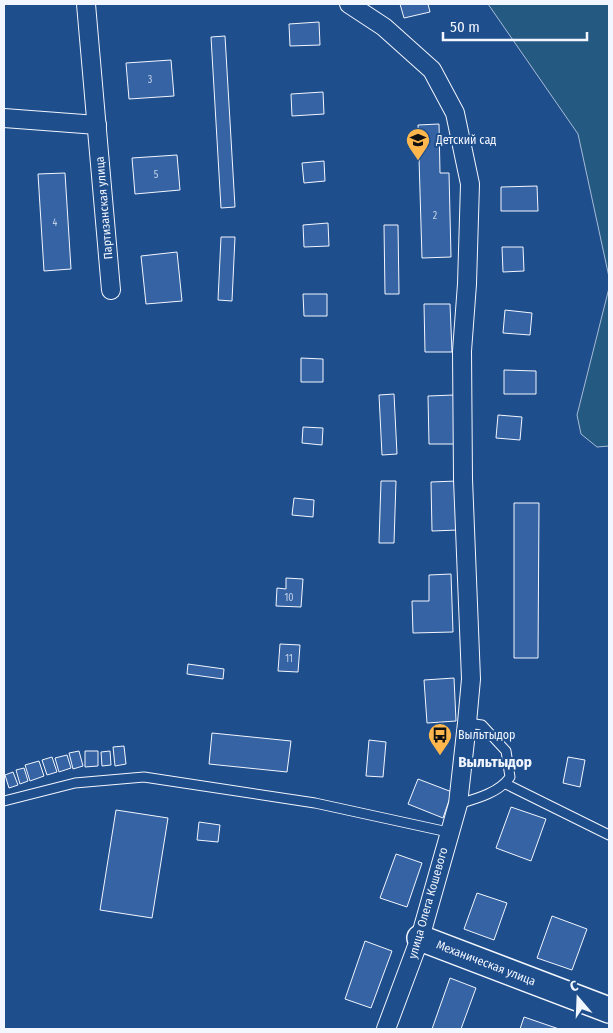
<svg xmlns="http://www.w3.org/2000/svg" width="613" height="1033" font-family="'Fira Sans Condensed',sans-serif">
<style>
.green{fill:#245a82;stroke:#a8bbd7}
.building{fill:#3563a3;stroke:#f2f6ff}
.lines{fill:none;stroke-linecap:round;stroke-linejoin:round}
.lane-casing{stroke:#f2f6ff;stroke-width:11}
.street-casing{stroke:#f2f6ff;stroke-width:20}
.secondary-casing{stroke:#f2f6ff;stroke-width:28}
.lane{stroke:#1f4e8c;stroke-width:9}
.street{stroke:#1f4e8c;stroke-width:18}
.secondary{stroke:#1f4e8c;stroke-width:25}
.labels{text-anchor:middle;stroke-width:4;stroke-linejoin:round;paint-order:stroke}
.number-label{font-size:10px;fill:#c3d1e8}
.poi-label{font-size:12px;fill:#f2f6ff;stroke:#1f4e8c;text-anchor:start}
.street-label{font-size:12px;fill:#f2f6ff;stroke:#1f4e8c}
.quarter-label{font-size:15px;font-weight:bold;fill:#f2f6ff;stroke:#1f4e8c}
</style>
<rect width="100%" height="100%" fill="#1f4e8c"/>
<!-- green -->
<g class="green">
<polygon points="488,4 609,4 609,277 578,134"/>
<polygon points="609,288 609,446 597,447 581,434 577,415"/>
</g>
<!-- building -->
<g class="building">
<polygon points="400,4 428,4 430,12 404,18"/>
<polygon points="319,22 320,45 290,46 289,24"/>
<polygon points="225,36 235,207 221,208 211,37"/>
<polygon points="171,60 174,96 129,99 126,63"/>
<polygon points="323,92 324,114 292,116 291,94"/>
<polygon points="439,124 440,173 449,173 451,257 422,258 418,125"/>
<polygon points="177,155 180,190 135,194 132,158"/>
<polygon points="324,161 325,181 304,183 302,163"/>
<polygon points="65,173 71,269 44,271 38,174"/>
<polygon points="537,186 538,211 501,211 501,187"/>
<polygon points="328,223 329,246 304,247 303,225"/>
<polygon points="384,225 398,225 399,294 385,294"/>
<polygon points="221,237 235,237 232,301 218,300"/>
<polygon points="502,247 523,247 524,271 503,272"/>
<polygon points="177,252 182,301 146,304 141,256"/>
<polygon points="303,294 327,294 327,316 304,316"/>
<polygon points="424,304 450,304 452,352 425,352"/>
<polygon points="505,310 532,313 530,335 503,333"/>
<polygon points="301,358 323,359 323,382 301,382"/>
<polygon points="504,370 536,371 536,394 504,394"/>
<polygon points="394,394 397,454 382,455 379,395"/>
<polygon points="454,395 455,444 429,444 428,396"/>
<polygon points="498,415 522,417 520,440 496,438"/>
<polygon points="303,427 323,428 322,445 302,443"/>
<polygon points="381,481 396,481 394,543 379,543"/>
<polygon points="457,481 458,530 432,531 431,482"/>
<polygon points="294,498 314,500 313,517 292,515"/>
<polygon points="514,503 539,503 538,658 514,658"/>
<polygon points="451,574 453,632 413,633 412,601 429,601 429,575"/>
<polygon points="286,578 303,579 301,607 276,606 277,588 286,589"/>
<polygon points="280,644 300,645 298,672 278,671"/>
<polygon points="188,664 224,669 223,679 187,674"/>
<polygon points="454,678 456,721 427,723 424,680"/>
<polygon points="212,733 291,741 287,772 209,764"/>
<polygon points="369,740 386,742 383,777 366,776"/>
<polygon points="124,746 126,764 115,766 113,747"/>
<polygon points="79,751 83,766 73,769 69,753"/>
<polygon points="85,751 98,751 98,766 85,767"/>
<polygon points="110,751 111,765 102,766 101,752"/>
<polygon points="67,755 71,768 59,772 55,758"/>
<polygon points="52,757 57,772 47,775 42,760"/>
<polygon points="568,757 585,760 580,787 563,783"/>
<polygon points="39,761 44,776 30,781 25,765"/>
<polygon points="24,768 28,781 20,784 16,770"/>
<polygon points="13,772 18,785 9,788 5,775"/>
<polygon points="418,779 452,792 443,818 408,804"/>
<polygon points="511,807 546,819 531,861 496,848"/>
<polygon points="116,810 168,818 152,918 100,910"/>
<polygon points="199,822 220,825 218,842 197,840"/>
<polygon points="396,854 422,863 407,907 380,898"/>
<polygon points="477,893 507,903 494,940 464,929"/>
<polygon points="552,916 587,929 572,970 537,958"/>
<polygon points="365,941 392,951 371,1008 345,999"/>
<polygon points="450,978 476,988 461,1029 432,1029"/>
<polygon points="524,1017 559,1029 520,1029"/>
</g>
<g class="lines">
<!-- lane casing -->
<g class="lane-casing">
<g id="lane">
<polyline points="506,784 609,835"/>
<polyline points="4,801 75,783 144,777 315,803 448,832"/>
<path d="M458,804C475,799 499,793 510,777L506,751L482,725L467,723"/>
</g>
</g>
<!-- street casing -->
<g class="street-casing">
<g id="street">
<polyline points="86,4 111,290"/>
<polyline points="349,4 384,27 432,70 455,113 470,184 467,284 462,351 463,479 471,679 467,723 458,804 420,938 386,1029"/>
<polyline points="4,118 97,125"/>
</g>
</g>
<!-- secondary casing -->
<g class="secondary-casing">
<polyline id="secondary" points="420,938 609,1010"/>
</g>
<!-- lane -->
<use href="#lane" class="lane"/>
<!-- street -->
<use href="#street" class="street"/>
<!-- secondary -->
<use href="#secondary" class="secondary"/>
</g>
<!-- icons -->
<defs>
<g id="school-pin" transform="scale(1.25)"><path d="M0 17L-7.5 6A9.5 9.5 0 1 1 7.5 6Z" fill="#ffb74d" stroke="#1f4e8c"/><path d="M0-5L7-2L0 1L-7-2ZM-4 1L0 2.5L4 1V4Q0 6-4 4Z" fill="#111"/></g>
<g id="bus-pin" transform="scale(1.25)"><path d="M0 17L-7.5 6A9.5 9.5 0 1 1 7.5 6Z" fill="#ffb74d" stroke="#1f4e8c"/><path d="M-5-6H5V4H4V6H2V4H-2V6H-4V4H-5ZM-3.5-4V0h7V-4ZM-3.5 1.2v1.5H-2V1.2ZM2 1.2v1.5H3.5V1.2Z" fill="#111"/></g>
</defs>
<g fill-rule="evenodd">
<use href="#school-pin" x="418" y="140"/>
<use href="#bus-pin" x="440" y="735"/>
</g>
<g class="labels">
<!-- number labels -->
<g class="number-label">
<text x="150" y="83">3</text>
<text x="156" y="178">5</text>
<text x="435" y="219">2</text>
<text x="55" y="226">4</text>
<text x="289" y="601">10</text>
<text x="289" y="662">11</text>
</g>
<!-- poi labels -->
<g class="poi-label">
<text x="436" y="144">Детский сад</text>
<text x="458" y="739">Выльтыдор</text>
</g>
<!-- street labels -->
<g class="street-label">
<text transform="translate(104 208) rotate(-95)" y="4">Партизанская улица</text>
<text transform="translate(428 903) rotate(-74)" y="4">улица Олега Кошевого</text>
<text transform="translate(486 963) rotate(21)" y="4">Механическая улица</text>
</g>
<!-- quarter labels -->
<g class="quarter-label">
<text x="495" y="767">Выльтыдор</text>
</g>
</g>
<!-- border -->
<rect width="613" height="1033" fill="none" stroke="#f2f6ff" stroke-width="10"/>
<!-- north arrow -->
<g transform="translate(578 998) rotate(341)" stroke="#1f4e8c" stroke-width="4" paint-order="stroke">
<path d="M0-4L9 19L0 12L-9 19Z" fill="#f2f6ff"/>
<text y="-8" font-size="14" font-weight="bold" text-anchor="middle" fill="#f2f6ff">С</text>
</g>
<!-- scale -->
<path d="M443 32v8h144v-8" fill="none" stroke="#f2f6ff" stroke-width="2.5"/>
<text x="450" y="32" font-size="15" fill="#f2f6ff" stroke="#1f4e8c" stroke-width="4" paint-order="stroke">50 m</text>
</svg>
